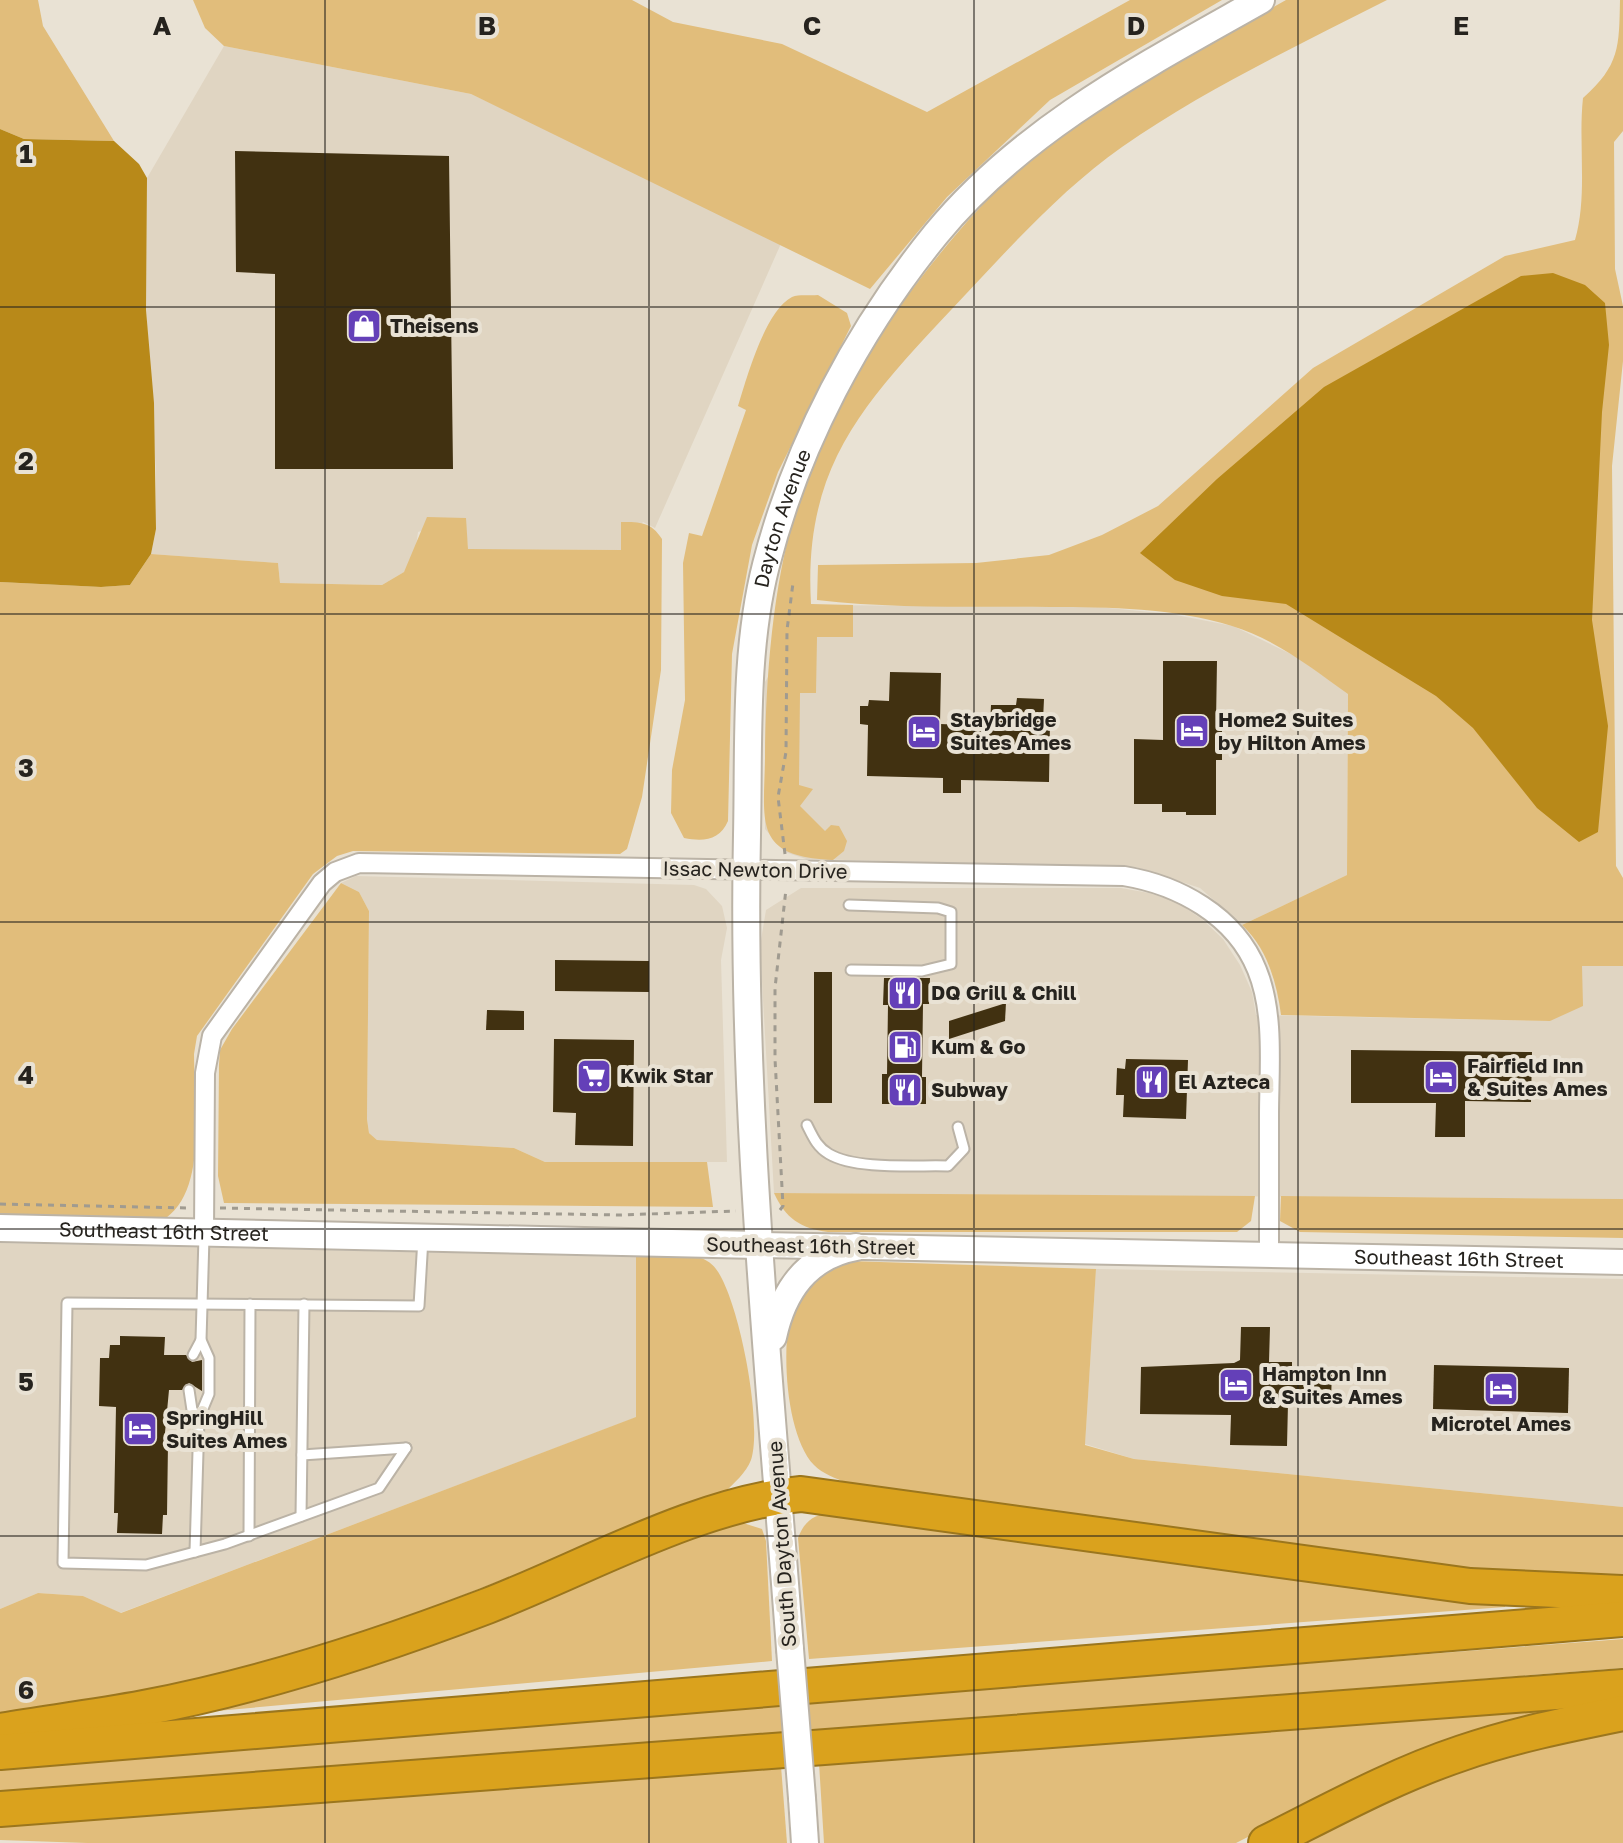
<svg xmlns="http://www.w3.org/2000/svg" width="1623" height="1843" font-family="'Golos Text',sans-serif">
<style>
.built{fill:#e0d5c2}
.green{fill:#e1bd7b}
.water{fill:#b88919}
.building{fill:#413111}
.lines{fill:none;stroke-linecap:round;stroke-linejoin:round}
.service-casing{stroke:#bbb3a6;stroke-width:13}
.minor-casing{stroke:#bbb3a6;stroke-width:22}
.tertiary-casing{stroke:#bbb3a6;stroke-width:28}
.secondary-casing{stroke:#bbb3a6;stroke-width:30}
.motorway-casing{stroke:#9b761d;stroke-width:38}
.path{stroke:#a09b90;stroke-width:3;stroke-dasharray:6 6;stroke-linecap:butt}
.service{stroke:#fff;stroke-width:9}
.minor{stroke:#fff;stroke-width:18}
.tertiary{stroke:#fff;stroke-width:24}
.secondary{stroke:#fff;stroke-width:26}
.motorway{stroke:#daa21d;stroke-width:34}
.secondary-bridge-casing{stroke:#bbb3a6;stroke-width:30;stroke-linecap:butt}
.secondary-bridge{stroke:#fff;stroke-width:26}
.grid{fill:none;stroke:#26231e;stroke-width:2;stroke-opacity:0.55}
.labels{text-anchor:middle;stroke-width:8;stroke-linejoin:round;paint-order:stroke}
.poi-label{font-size:20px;font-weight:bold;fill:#26231e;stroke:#e9e2d4;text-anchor:start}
.street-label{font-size:20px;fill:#26231e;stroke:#e9e2d4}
.grid-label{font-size:26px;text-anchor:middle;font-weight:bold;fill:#26231e;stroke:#e9e2d4;stroke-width:8;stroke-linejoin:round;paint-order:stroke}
</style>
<rect width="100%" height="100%" fill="#e9e2d4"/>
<!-- built -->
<g class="built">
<polygon points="224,46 471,94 783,239 655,528 643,522 622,550 468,549 465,518 418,532 415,554 404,572 382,585 280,583 278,563 151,554 156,529 156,473 146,310 147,178"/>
<polygon points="811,605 1098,607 1171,614 1233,626 1295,656 1348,693 1347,875 1242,925 1200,888 1136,867 806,859 785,852 765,829 765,682"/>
<polygon points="356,876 694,885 706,889 722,906 727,928 721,960 727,1162 545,1162 514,1148 377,1140 369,1133 367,1119 369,911 359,892 341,883"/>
<polygon points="801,888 1121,888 1149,893 1177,902 1203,920 1223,939 1240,965 1252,992 1256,1015 1550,1021 1582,966 1623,966 1623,1199 774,1193 760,946 766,910"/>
<polygon points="0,1243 636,1257 637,1417 120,1613 83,1596 38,1593 0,1609"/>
<polygon points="1096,1269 1623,1279 1623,1507 1134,1459 1085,1444"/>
</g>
<!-- green -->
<g class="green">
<polygon points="0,0 38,0 43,26 114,141 24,139 0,129"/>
<polygon points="193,0 632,0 673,22 782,44 927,112 1130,0 1222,0 1050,100 947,197 870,289 471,94 224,46 205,28"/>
<path d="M1286,0H1387C1297,46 1205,89 1122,147C1057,193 1005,253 951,310C863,404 803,467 811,604L853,605V637H817L816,693H800L799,785L813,789L800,806L825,831L831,825L839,826L847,841L844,851L833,860C753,857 764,823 765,758C766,656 776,550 814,455C840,388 883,327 927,270C971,214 1018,163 1077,122C1142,76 1216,40 1286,0Z"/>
<path d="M1620,0H1623V131L1614,142L1615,269L1623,306V361L1612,466L1616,866L1623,878V966H1582L1583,1006L1550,1021L1281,1015C1277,983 1267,948 1242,925L1347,875L1348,694C1312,668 1275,639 1232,626C1174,608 1109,607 1050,607C972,606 894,609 817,600L818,565L976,563L1049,555L1102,535L1158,506L1313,368L1505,256L1575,240C1588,196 1578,144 1583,98C1620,65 1619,47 1620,0Z"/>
<path d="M818,295L847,313L851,326L778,472L752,545L732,654L728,821C720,840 704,842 684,838L671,813L672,770L685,700L683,563L689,533L702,536L746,410L738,406C747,377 765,311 792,297C799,294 810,296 818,295Z"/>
<path d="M427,517L466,518L468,549L621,550V522C641,522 651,522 662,539L661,670L642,797L627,849L620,854L353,851L337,856L313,874L197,1036L194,1054C194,1102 208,1188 166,1218L0,1214V582L101,587L130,585L151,554L278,563L280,583L382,585L404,572Z"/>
<polygon points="341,883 359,892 369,911 367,1119 369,1133 377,1140 514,1148 545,1162 707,1162 713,1207 224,1203 218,1176 219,1065 220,1050 232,1029"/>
<path d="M774,1193L1255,1196L1251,1221L1237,1232H828C800,1228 786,1219 774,1193Z"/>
<polygon points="1281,1196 1623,1199 1623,1238 1300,1232 1280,1221"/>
<path d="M696,1256C704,1259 711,1262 716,1269C739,1299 763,1424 751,1460C746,1473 734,1483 724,1493L338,1644L173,1686L0,1713V1609L38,1593L83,1596L121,1613L636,1417V1257Z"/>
<path d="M849,1261L1096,1269L1085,1445L1134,1459L1623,1507V1574L1531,1573L1386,1560L847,1483C835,1478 823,1474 814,1465C784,1434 779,1333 796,1295C801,1285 812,1275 819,1265Z"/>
<path d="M832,1511L1506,1602L1505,1607L809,1659L798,1538C805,1520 813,1516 832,1511Z"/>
<polygon points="743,1523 762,1529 766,1541 772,1661 183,1714 720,1526"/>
<polygon points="1623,1639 1623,1668 0,1793 0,1764"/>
<polygon points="1572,1705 1354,1783 1236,1843 824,1843 819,1763"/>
<polygon points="1623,1729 1623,1843 1293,1843 1380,1799 1514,1750"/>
<polygon points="781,1766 787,1843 87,1843 0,1840 0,1824"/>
</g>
<!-- water -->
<g class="water">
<polygon points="0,129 24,139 114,141 139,164 147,178 146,310 154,403 156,529 151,554 130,585 101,587 0,582"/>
<polygon points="1553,273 1585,285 1605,303 1609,345 1602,412 1592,620 1608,726 1598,832 1579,842 1537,808 1473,728 1436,696 1286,604 1222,596 1175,580 1140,553 1217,479 1324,387 1521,276"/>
</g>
<!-- building -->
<g class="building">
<polygon points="235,151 449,156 453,469 275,469 275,274 236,272"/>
<polygon points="1163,661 1217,661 1216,722 1222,722 1222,760 1216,760 1216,815 1186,815 1186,812 1162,812 1162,804 1134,804 1134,739 1163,740"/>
<polygon points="890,672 941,673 940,724 990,726 991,705 1016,705 1017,698 1044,699 1043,720 1050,721 1049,782 961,780 961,793 943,793 943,778 867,776 868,725 860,724 860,706 868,706 869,700 889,701"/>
<polygon points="555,960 649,961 649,992 555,991"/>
<rect x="814" y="972" width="18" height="131"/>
<polygon points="884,978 930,978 929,1004 923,1004 922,1077 926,1077 926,1104 882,1104 882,1074 887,1074 888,1005 883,1005"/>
<polygon points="1006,1003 1005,1021 949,1039 949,1021"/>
<polygon points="487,1010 524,1011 524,1030 486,1030"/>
<polygon points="554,1039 634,1040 633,1146 575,1145 576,1113 553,1112"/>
<polygon points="1351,1050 1532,1052 1531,1102 1465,1101 1465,1137 1435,1137 1436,1103 1351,1103"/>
<polygon points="1126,1059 1188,1060 1186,1119 1123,1117 1124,1095 1116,1095 1117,1068 1125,1069"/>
<polygon points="1241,1327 1270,1327 1269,1362 1292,1362 1292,1367 1332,1367 1331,1403 1288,1403 1287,1446 1230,1445 1231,1415 1140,1414 1141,1367 1234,1363 1240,1360"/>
<polygon points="120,1336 165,1337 164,1355 186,1355 192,1362 202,1360 202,1391 189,1383 182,1390 169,1390 164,1443 168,1443 167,1515 163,1515 162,1534 117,1533 118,1513 114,1513 116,1407 99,1406 100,1358 109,1358 110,1345 120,1345"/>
<polygon points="1434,1365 1569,1368 1568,1413 1433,1409"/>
</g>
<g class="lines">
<!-- service casing -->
<g class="service-casing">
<g id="service">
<polyline points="849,905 938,908 951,912 951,964 922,971 851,970"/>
<path d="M807,1125C813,1137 817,1147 829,1154C856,1170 916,1165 948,1166L964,1149L958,1127"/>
<polyline points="193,1355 201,1340"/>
<polyline points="189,1390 192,1410 199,1418"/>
<polyline points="406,1448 379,1488 225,1544 146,1565 63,1563 67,1303 419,1306 423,1238"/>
<polyline points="302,1455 406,1448"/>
<polyline points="301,1516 304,1304"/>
<polyline points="249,1536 250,1304"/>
<polyline points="195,1552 199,1418 209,1394 209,1358 201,1340 204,1237"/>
</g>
</g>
<!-- minor casing -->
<g class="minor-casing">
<path id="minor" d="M204,1233L205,1073L212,1036L322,883L335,872L359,863L1124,876C1178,885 1235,915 1257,970C1275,1014 1269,1070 1269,1115C1269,1162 1269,1209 1269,1256"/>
</g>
<!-- tertiary casing -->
<g class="tertiary-casing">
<g id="tertiary">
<path id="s1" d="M759,1245L1623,1262"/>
</g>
</g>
<!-- secondary casing -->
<g class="secondary-casing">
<g id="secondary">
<path id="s2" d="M0,1228L759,1245"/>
<path d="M773,1337C783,1291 807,1256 856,1247"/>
<path id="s3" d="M790,1649C770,1378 741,1107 747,835C749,746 744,651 766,565C797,444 858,330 936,234C1022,129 1146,65 1261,0"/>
<polyline points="802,1798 805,1843"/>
</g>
</g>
<!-- motorway casing -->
<g class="motorway-casing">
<g id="motorway">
<path d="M0,1731C48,1723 96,1717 144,1708C260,1686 377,1648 487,1606C585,1568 697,1504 801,1494L1470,1586L1623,1593"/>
<polyline points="0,1752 1623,1619"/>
<polyline points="0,1809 1623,1687"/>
<path d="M1266,1843C1330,1811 1393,1776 1462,1753C1514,1735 1569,1724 1623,1713"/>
</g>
</g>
<!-- path -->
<g class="path">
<polyline points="785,854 778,797 786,752 787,630 793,583"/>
<polyline points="0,1204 188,1208"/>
<polyline points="220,1208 619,1215 736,1211"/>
<polyline points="780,1210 783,1206 775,1059 775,988 786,889"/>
</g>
<!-- service -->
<use href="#service" class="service"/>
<!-- minor -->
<use href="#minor" class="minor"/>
<!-- tertiary -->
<use href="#tertiary" class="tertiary"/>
<!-- secondary -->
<use href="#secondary" class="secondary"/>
<!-- motorway -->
<use href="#motorway" class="motorway"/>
<!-- secondary-bridge casing -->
<g class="secondary-bridge-casing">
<polyline id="secondary-bridge" points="790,1649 802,1798"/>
</g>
<!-- secondary-bridge -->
<use href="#secondary-bridge" class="secondary-bridge"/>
</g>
<!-- grid -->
<path class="grid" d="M325,0V1843M649,0V1843M974,0V1843M1298,0V1843M0,307H1623M0,614H1623M0,922H1623M0,1229H1623M0,1536H1623"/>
<!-- icons -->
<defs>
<g id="shop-square" transform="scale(1.8)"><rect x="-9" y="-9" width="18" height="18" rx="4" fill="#6440b8" stroke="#e9e2d4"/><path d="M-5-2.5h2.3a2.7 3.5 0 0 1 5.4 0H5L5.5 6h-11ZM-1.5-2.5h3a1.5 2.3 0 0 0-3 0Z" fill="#fff"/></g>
<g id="hotel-square" transform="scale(1.8)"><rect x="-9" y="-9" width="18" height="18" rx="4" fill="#6440b8" stroke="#e9e2d4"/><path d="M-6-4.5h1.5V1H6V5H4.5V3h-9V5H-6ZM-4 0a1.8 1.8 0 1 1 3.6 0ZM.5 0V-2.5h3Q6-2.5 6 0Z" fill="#fff"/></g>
<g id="restaurant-square" transform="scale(1.8)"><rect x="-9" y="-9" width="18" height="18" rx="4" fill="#6440b8" stroke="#e9e2d4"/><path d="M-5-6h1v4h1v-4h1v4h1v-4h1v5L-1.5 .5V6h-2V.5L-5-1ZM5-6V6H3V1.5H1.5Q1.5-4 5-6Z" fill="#fff"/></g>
<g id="fuel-square" transform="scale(1.8)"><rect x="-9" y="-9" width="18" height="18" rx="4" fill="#6440b8" stroke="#e9e2d4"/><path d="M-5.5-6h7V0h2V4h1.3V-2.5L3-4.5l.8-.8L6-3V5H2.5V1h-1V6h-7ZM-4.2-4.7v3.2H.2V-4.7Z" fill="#fff"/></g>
<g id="supermarket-square" transform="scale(1.8)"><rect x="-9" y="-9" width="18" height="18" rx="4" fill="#6440b8" stroke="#e9e2d4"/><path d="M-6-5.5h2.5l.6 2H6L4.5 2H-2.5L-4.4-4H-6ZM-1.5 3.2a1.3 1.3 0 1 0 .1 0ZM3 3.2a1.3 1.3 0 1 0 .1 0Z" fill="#fff"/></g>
</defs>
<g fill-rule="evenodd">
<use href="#shop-square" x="364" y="326"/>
<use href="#hotel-square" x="1192" y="731"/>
<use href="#hotel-square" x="924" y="732"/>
<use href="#restaurant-square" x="905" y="993"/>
<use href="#fuel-square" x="905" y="1047"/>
<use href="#supermarket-square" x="594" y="1076"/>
<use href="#hotel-square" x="1441" y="1077"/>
<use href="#restaurant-square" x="1152" y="1082"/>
<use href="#restaurant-square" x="905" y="1090"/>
<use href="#hotel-square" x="1236" y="1385"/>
<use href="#hotel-square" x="1501" y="1389"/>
<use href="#hotel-square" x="140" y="1429"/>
</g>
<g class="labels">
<!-- poi labels -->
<g class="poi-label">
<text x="390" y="333">Theisens</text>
<text x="950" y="727">Staybridge<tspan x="950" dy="23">Suites Ames</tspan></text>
<text x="1218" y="727">Home2 Suites<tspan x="1218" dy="23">by Hilton Ames</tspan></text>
<text x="931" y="1000">DQ Grill &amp; Chill</text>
<text x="931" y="1054">Kum &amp; Go</text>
<text x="1467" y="1073">Fairfield Inn<tspan x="1467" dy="23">&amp; Suites Ames</tspan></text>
<text x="620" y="1083">Kwik Star</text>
<text x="1178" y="1089">El Azteca</text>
<text x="931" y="1097">Subway</text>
<text x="1262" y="1381">Hampton Inn<tspan x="1262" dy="23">&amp; Suites Ames</tspan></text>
<text x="166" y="1425">SpringHill<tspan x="166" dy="23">Suites Ames</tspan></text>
<text x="1501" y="1431" text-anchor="middle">Microtel Ames</text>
</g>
<!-- street labels -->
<g class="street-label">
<text dy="7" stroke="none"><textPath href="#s3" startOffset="1136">Dayton Avenue</textPath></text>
<text transform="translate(755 870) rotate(1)" y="7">Issac Newton Drive</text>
<text dy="7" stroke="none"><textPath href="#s2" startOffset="164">Southeast 16th Street</textPath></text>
<text transform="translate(811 1246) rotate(1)" y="7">Southeast 16th Street</text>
<text dy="7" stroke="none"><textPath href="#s1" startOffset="700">Southeast 16th Street</textPath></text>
<text transform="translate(782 1544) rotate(-94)" y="7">South Dayton Avenue</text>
</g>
</g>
<g class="grid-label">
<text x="162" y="35">A</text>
<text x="487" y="35">B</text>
<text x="812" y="35">C</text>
<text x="1136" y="35">D</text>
<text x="1461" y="35">E</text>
<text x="26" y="163">1</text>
<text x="26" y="470">2</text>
<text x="26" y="777">3</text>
<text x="26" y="1084">4</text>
<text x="26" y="1391">5</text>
<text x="26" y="1699">6</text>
</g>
</svg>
